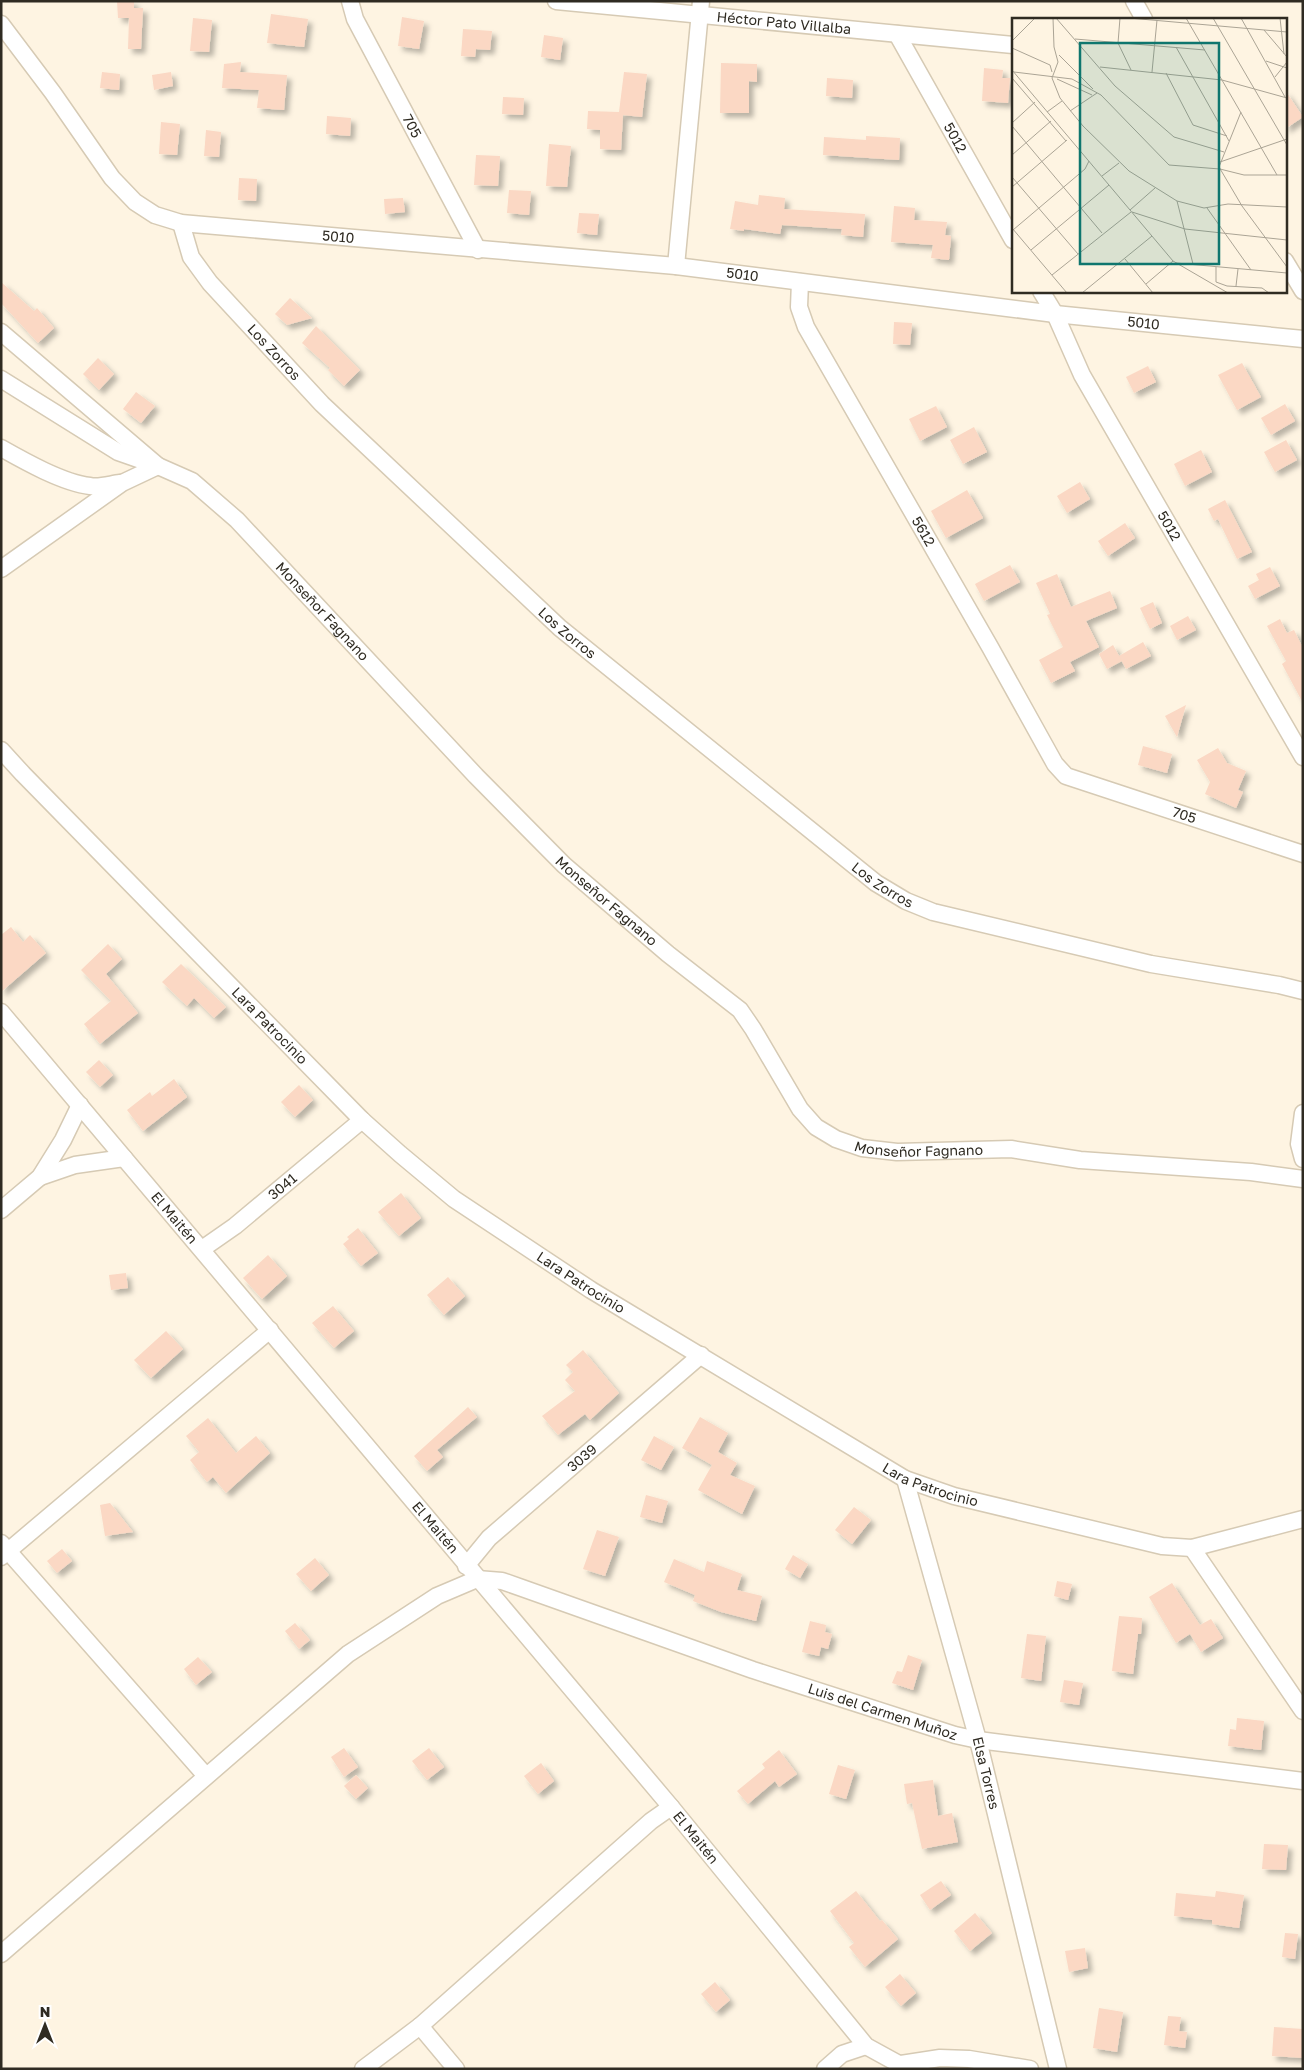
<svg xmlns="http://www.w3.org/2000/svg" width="1304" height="2070" font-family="'Golos Text',sans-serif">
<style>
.building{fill:#fbd8c4;filter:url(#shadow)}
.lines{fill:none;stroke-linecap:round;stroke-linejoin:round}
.street-casing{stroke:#d6cab4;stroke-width:19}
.street{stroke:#fff;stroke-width:16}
.labels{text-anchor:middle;stroke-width:5;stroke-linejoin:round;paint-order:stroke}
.street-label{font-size:14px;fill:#2f2b22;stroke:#fff}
.inset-road{fill:none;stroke:#aba495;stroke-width:1}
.view{fill:#0f766e;fill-opacity:0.15;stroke:#0f766e;stroke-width:2.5}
.inset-edge{fill:none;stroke:#2f2b22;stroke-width:2.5}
</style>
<defs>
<filter id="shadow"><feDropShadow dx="4.5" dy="4.5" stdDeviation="2.5" flood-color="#0004"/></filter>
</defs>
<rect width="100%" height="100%" fill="#fef4e2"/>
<!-- building -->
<g class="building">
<polygon points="117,1 134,1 134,8 143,8 141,49 128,49 129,18 118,18"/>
<polygon points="271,14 308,19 304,47 267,43"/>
<polygon points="402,17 424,21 419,49 398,46"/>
<polygon points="193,18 212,20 209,52 190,51"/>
<polygon points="463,29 492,31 490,50 476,49 475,57 461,56"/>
<polygon points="544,35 563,38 560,60 541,57"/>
<polygon points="241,62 240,72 287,75 284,110 257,108 259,90 222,88 224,64"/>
<polygon points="721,63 757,64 757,82 749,81 749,113 720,113"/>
<polygon points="984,68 1003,70 1002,78 1010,78 1008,103 982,101"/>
<polygon points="102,72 120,74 119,90 100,88"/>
<polygon points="171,72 173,86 154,90 152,75"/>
<polygon points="624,72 647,74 642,117 623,115 621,150 600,149 600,130 587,129 588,111 619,112"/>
<polygon points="827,78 853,80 852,98 826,96"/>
<polygon points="1285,90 1303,117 1285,129"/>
<polygon points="503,97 524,98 523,115 502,114"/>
<polygon points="327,116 351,118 350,136 326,134"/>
<polygon points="161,122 180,124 177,155 159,154"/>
<polygon points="206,130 221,132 219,157 204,156"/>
<polygon points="866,136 900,138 899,160 823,155 824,137 866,140"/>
<polygon points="549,144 571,146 567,187 546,186"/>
<polygon points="476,155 500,156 498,186 474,185"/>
<polygon points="239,178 257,179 256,201 238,200"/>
<polygon points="509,190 531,191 529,215 507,213"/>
<polygon points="759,195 785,198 784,209 865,214 863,237 841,235 842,229 782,225 780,234 744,229 744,231 730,229 735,201 758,205"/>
<polygon points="403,198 405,212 385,214 384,199"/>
<polygon points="894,206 915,208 914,220 947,222 945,235 951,236 949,260 931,258 933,245 891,242"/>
<polygon points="579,213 599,214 597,235 577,233"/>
<polygon points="1,282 34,311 37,308 54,328 38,343 1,303"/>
<polygon points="290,298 312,318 287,325 275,314"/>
<polygon points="894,322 912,323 910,345 893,344"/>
<polygon points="316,326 360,370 344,386 328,370 330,368 302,343"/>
<polygon points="98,358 114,374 99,390 83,374"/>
<polygon points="1242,363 1261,397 1237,410 1218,375"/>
<polygon points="1148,366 1156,382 1134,393 1126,377"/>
<polygon points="136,392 155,406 141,423 123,409"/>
<polygon points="1285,404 1295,421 1271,435 1261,418"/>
<polygon points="936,406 947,427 920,441 909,419"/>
<polygon points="974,427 987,452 963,464 950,440"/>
<polygon points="1286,440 1297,460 1275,472 1264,452"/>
<polygon points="1201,450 1212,472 1185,486 1174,464"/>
<polygon points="1080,482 1090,499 1067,513 1057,496"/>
<polygon points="967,490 983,518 946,538 931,511"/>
<polygon points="1225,500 1252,552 1237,559 1218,519 1214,521 1208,509"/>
<polygon points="1125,523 1135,538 1108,556 1098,541"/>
<polygon points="1010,565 1020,582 984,601 975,584"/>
<polygon points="1270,567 1280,586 1255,599 1248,586 1259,580 1256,574"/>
<polygon points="1057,574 1071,607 1110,591 1117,608 1086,621 1099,647 1070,662 1075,671 1051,683 1039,660 1063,647 1047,615 1050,614 1036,583"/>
<polygon points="1153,602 1162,623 1150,629 1140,608"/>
<polygon points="1188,616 1196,630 1177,640 1170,626"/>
<polygon points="1280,619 1287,633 1294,630 1303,648 1303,703 1282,664 1286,661 1267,626"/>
<polygon points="1143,642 1151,656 1126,669 1119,656"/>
<polygon points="1113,645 1122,661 1107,669 1099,654"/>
<polygon points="1186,705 1177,737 1165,716"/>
<polygon points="1143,746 1172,754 1167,773 1138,765"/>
<polygon points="1218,748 1227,763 1246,771 1238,790 1243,792 1236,808 1205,794 1210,782 1197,760"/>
<polygon points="11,927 23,942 30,935 46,953 1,992 1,935"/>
<polygon points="108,944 122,959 106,974 138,1013 100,1044 84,1024 111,1001 81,970"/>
<polygon points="181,964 226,1007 214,1018 194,998 187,1006 162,982"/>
<polygon points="99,1060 113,1075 100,1087 86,1072"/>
<polygon points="174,1079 187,1097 143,1131 127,1110 150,1092 152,1096"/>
<polygon points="299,1085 313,1100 295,1117 281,1102"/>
<polygon points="401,1193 421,1218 399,1236 378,1212"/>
<polygon points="358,1228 378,1253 361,1266 343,1244 349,1239 347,1237"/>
<polygon points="268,1255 287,1276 262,1299 243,1278"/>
<polygon points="126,1273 128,1288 111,1290 109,1275"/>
<polygon points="448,1277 465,1296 444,1315 427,1295"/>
<polygon points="333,1306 354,1331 334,1348 312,1323"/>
<polygon points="166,1331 183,1349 151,1378 134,1360"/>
<polygon points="583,1350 619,1393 590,1420 585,1414 558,1435 542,1416 575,1391 565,1380 573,1372 566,1365"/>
<polygon points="468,1407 477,1417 437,1450 443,1457 427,1471 414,1456"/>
<polygon points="700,1417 728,1433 718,1452 737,1463 730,1475 755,1486 742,1514 698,1490 712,1465 682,1448"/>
<polygon points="208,1418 236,1453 256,1436 270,1453 226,1493 213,1477 207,1482 190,1460 199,1452 186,1436"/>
<polygon points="654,1436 674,1447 661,1470 641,1460"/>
<polygon points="646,1495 668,1501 662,1523 640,1517"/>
<polygon points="110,1503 133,1532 105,1536 100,1505"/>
<polygon points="854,1507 871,1520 852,1544 835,1530"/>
<polygon points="597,1530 619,1537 605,1576 583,1569"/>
<polygon points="62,1549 72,1561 57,1573 47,1561"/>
<polygon points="793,1555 808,1564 800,1578 785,1569"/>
<polygon points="315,1558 329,1575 311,1591 296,1574"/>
<polygon points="674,1559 704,1572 707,1561 742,1574 737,1590 762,1596 756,1621 721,1612 693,1601 695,1595 664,1582"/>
<polygon points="1057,1581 1072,1584 1068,1600 1054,1596"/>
<polygon points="1172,1583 1200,1625 1211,1619 1223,1638 1201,1652 1190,1634 1176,1643 1149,1597"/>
<polygon points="1119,1616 1142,1618 1141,1634 1138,1634 1133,1674 1112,1671"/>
<polygon points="810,1621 826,1625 825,1632 832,1634 828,1649 821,1647 819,1656 802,1652"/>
<polygon points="295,1623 310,1640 299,1649 285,1631"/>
<polygon points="1027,1634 1046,1636 1041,1681 1021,1678"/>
<polygon points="908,1655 922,1660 913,1690 892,1683 897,1671 902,1672"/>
<polygon points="198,1657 212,1672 196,1685 184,1669"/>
<polygon points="1064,1680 1083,1683 1079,1705 1060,1702"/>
<polygon points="1237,1718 1264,1721 1261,1750 1228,1746 1230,1729 1236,1730"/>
<polygon points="344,1748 358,1767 344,1777 331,1757"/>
<polygon points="429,1748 444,1767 427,1780 412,1761"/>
<polygon points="779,1750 797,1774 779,1787 775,1781 748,1804 737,1791 765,1768 762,1764"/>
<polygon points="541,1763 554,1781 538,1794 524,1776"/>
<polygon points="838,1765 855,1770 846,1799 829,1794"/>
<polygon points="356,1775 368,1788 356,1799 344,1786"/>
<polygon points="933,1780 938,1816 952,1813 958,1842 922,1849 912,1803 907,1804 904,1784"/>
<polygon points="1264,1844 1288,1845 1286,1870 1262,1869"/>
<polygon points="941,1881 951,1895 930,1910 920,1895"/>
<polygon points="856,1891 880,1921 882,1920 898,1939 865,1967 849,1947 854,1943 830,1911"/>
<polygon points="1216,1891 1244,1895 1239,1928 1212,1924 1212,1920 1174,1916 1176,1893 1215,1897"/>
<polygon points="975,1913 992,1933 970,1951 954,1931"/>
<polygon points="1285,1933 1298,1934 1295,1959 1282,1957"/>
<polygon points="1085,1948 1088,1968 1069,1972 1065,1951"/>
<polygon points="900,1974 916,1993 901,2006 885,1987"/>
<polygon points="715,1982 730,2000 716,2012 701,1994"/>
<polygon points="1099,2008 1123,2012 1117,2052 1093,2048"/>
<polygon points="1168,2016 1181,2017 1179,2031 1187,2032 1185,2048 1164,2045"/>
<polygon points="1274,2027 1303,2029 1303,2058 1272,2056"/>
</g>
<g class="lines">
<!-- street casing -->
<g class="street-casing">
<g id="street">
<path id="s1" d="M350,1L355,19L478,250"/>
<path id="s2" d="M556,1L1013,45"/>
<polyline points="1134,1 1144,19"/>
<path id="s3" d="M1,24L53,93L112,178L135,202L155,215L181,223L676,266L1055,314L1303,339"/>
<path id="s4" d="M897,34L1013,240"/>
<path id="s5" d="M181,223L191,257L210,283L322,404L560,628L876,883L906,901L933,912L1151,964L1279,985L1303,991"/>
<polyline points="1285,261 1303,291"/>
<polyline points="676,266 701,1"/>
<path id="s6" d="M800,282L799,307L806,327L990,647L1055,764L1066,776L1303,854"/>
<path id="s7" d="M1041,291L1055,314L1082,375L1303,757"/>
<polyline points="1,332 158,466 122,483 1,569"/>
<path id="s8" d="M1,379L118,452L158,466L192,481L237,520L476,776L564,865L668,954L740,1010L753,1029L800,1109L816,1127L836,1139L862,1148L897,1152L1011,1149L1080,1160L1251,1172L1303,1179"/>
<path d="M1,448C24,461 63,483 90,486C99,488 111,484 120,483"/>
<path id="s9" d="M1,750L23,774L362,1120L400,1154L454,1199L591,1290L905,1479L954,1496L1162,1546L1192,1548L1303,1519"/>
<path id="s10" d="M1,1012L671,1807L866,2046L908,2069"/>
<polyline points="1303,1113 1299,1144 1303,1159"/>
<polyline points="40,1177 75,1165 124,1158"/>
<polyline points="1,1210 40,1177 63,1140 80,1105"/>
<path id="s11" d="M202,1249L235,1226L362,1120"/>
<path id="s12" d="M905,1479L978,1740L1058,2069"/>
<polyline points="1,1543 206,1776"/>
<polyline points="1192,1548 1303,1711"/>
<polyline points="1,1557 270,1330"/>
<path id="s13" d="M466,1566L489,1538L701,1355"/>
<path id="s14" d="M1,1954L348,1654L437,1596L477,1579L502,1581L522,1588L753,1670L955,1735L978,1740L1303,1781"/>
<polyline points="420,2026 456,2069"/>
<polyline points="901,2064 940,2058 969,2059 1030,2069"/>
<polyline points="363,2069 420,2026 651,1821 671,1807"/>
<polyline points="825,2069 842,2054 866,2046"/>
</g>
</g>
<!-- street -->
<use href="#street" class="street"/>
</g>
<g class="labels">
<!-- street labels -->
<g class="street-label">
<text dy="5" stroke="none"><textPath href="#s2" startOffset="229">Héctor Pato Villalba</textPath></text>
<text dy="5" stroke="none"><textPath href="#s1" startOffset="140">705</textPath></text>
<text dy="5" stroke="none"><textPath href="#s4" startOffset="119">5012</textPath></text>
<text dy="5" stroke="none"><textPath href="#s3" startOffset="432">5010</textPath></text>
<text dy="5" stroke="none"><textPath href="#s3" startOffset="838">5010</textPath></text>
<text dy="5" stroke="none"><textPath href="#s3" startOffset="1242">5010</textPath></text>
<text dy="5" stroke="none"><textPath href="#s5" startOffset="162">Los Zorros</textPath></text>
<text dy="5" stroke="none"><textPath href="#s7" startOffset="268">5012</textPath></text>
<text dy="5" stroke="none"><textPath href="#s6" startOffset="282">5612</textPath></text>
<text dy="5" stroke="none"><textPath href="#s8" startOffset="402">Monseñor Fagnano</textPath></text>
<text dy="5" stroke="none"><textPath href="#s5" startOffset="568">Los Zorros</textPath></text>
<text dy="5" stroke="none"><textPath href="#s6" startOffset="690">705</textPath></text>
<text dy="5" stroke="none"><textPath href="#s5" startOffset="972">Los Zorros</textPath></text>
<text dy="5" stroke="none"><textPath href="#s8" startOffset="808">Monseñor Fagnano</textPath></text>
<text dy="5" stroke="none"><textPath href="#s9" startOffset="385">Lara Patrocinio</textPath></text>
<text dy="5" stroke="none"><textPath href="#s8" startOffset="1228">Monseñor Fagnano</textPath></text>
<text dy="5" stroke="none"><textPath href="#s11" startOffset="102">3041</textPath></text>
<text dy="5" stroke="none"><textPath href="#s10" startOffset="269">El Maitén</textPath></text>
<text dy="5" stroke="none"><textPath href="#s9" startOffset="790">Lara Patrocinio</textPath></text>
<text dy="5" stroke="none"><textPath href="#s13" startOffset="159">3039</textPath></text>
<text dy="5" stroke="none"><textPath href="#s9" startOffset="1195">Lara Patrocinio</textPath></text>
<text dy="5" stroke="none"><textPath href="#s10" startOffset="674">El Maitén</textPath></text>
<text dy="5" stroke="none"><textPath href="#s14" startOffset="1036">Luis del Carmen Muñoz</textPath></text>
<text dy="5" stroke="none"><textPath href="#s12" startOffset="305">Elsa Torres</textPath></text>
<text dy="5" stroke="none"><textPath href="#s10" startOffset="1079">El Maitén</textPath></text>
</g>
</g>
<!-- overview -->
<g transform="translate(1012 18)">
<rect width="275" height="275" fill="#fef4e2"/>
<path class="inset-road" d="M41,0L42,29L46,44L40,60L48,80L71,108L117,153L165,183L192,190L216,186L275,189M44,0L103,68L162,119L212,134M108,0L106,25L119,52M117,0L275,14M174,0L265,157M201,0L275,127M229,0L273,79M268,0L272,36M252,12L275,39M63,21L193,32M0,23L23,0M164,29L217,123M0,30L38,47L40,54M47,37L81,71M254,43L275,50M88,49L210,62L275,80M0,52L161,243L216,275M2,54L60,61L89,77L157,147L208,151L232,157H275M140,54L145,2M154,55L181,107L215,118M263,59L275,44M0,60L54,123M45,61L80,77M58,93L85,75M35,94L50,83M229,94L207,149L230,188L275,249M0,105L23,84M0,108L90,215M0,137L39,103M208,144L275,121M90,158L107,145M0,159L66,236M0,169L55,122M165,183L181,246M195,190L239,252M118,192L143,170M120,194L173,211L275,222M0,210L55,275M1,212L73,151L77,143M19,232L97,167M113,241L141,275M164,245L275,255M204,249V264L215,268L250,270L257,275M40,257L119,194M134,266L161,243M224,268L226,251M70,275L140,218"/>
<path class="view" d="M68,25H207V246H68Z"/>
<rect width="275" height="275" class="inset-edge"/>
</g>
<!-- border -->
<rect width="1304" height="2070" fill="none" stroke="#2f2b22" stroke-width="5"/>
<!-- north arrow -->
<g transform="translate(45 2025)" stroke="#ffffff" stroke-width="4" paint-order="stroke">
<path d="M0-4L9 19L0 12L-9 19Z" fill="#2f2b22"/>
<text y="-8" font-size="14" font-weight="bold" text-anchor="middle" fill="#2f2b22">N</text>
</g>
</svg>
